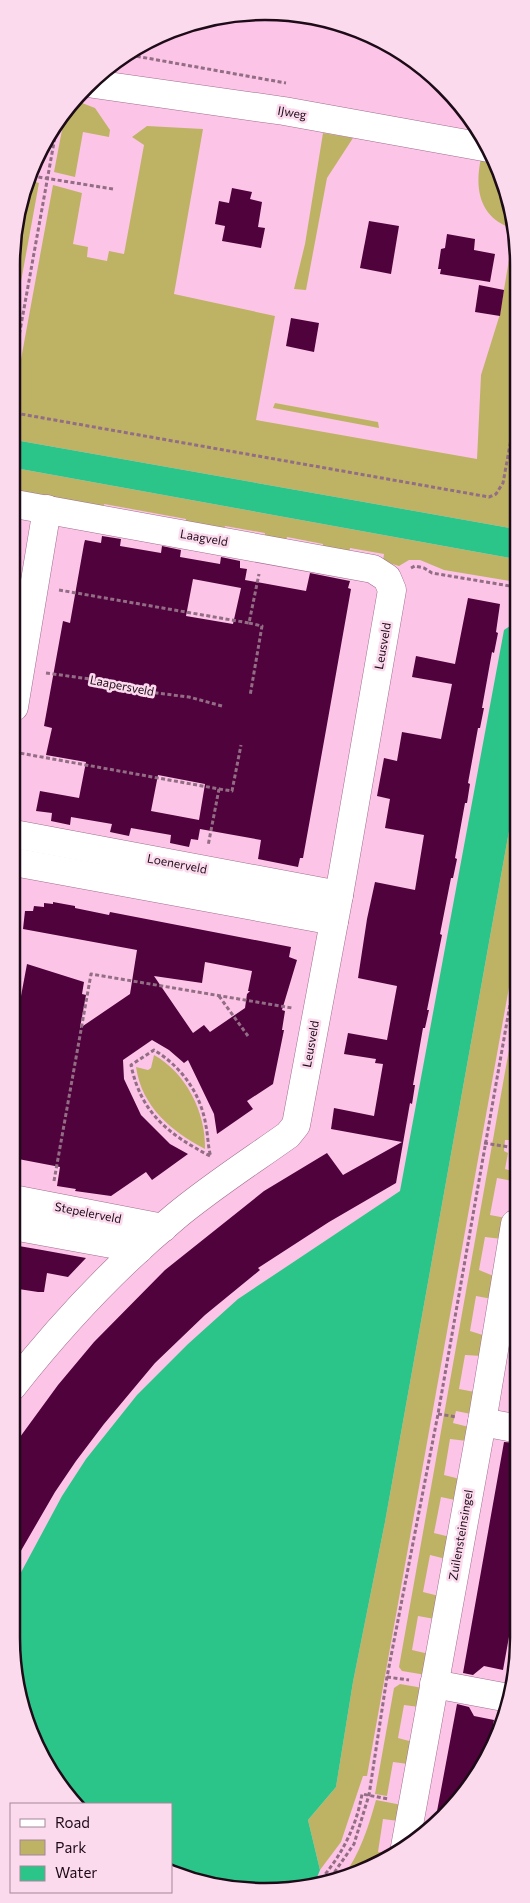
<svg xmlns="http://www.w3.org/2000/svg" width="530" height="1903" font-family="Commissioner,sans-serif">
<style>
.green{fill:#beb365}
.water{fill:#2cc589}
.building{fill:#4f023c;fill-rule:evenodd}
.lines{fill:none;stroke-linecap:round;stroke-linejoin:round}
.minor-casing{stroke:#a06e8e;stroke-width:29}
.tertiary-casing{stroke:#a06e8e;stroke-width:29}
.path{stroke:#926d84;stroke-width:3;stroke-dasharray:4 2.5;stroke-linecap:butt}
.minor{stroke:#fff;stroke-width:28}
.tertiary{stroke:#fff;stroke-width:28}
.labels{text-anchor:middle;stroke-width:5;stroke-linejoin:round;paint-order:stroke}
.street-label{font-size:12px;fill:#1d0b17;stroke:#fcdaee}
.rim{fill:none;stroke:#1d0b17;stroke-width:2.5}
</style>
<rect width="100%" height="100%" fill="#fcc5e7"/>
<!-- green -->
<g class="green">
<polygon points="77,101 95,108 110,130 109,137 83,132 75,177 54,172 65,114"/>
<path d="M147,126L203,129L174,294L275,316L256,420L477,459L481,375L500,314L514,229C480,219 474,190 481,158L495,160L517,232L516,529L15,440V392L53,185L82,193L73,244L88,247L87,257L107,261L109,251L124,254L144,145L132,137Z"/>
<polygon points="323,133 353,138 327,178 306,290 294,289 305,244"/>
<polygon points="34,173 32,181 39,183 16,309 16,216"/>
<polygon points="275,403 378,422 379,428 273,408"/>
<polygon points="15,468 516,559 516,582 444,570 420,560 409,560 399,566 383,561 384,554 350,548 349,555 322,550 323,544 287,537 285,544 264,540 265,533 225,526 223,533 186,525 186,519 104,504 103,510 15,496"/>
<polygon points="516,792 515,954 374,1737 367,1776 363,1776 341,1842 320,1870 308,1820 336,1787 353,1682 385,1522"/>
<polygon points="515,1016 513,1092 515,1093 515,1132 512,1132 511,1140 505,1140 504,1151 508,1153 505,1169 515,1172 513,1181 497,1178 490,1215 506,1218 502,1239 485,1237 479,1270 496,1277 492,1299 476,1296 470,1331 486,1336 482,1356 465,1355 459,1389 475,1392 471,1414 456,1411 453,1423 469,1427 467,1441 450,1439 444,1475 460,1479 455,1500 441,1497 434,1533 450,1537 446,1559 430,1555 423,1592 439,1596 435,1619 418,1616 412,1650 429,1654 426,1675 402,1671 399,1667"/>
<path d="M154,1055C186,1073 206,1112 205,1149C171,1131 142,1107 136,1067L148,1070L151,1068Z"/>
<polygon points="400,1684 423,1688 419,1707 404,1705 398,1738 413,1742 408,1764 393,1762 387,1796 375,1794 394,1688"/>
<path d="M376,1800L402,1805L398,1821L383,1819L378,1852L389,1854L342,1878C360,1854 368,1828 376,1800Z"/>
</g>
<!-- water -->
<g class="water">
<polygon points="15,440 516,529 516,559 15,468"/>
<polygon points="516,622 516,792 385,1522 353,1682 336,1787 308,1820 320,1870 314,1885 248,1891 171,1870 171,1804 74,1804 30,1735 11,1638 11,1591 62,1496 86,1459 137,1395 188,1344 238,1299 400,1191 504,630"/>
</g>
<!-- building -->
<g class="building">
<polygon points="232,188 252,192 250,199 262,202 258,227 265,228 261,248 222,241 225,226 215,224 219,201 229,203"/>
<polygon points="369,221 399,226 391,274 360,268"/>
<polygon points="447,234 475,239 474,250 495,254 490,282 440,274 441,269 438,269 441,249 445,248"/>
<polygon points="479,285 504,290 500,316 475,312"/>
<polygon points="291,318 319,323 314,352 286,346"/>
<path d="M102,536L121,539L120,546L161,553L162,546L181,550L180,557L220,564L221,557L240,561V568L247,569L245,580L306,591L310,573L350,581L348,588L351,589L326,730L303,858H300L298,867L258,859L261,840L200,829L198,840L191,839L189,847L170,843L171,835L131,828L129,836L110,832L112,824L71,817L70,825L51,821L52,813L36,811L40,791L79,798L86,762L46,755L52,728L44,726L63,621L70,623L84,544L85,540L101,543ZM193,579L241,588L233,624L186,616ZM158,775L205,784L199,820L151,811Z"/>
<polygon points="468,598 500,604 496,632 498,633 494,653 492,652 482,708 484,708 480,728 478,728 468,783 470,784 467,803 465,803 455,858 457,859 453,878 451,878 440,934 442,935 427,1010 429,1010 425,1028 423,1028 413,1085 415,1085 412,1104 410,1103 396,1183 329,1222 258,1268 260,1270 205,1315 155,1363 104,1424 76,1461 55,1492 11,1568 12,1448 58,1385 94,1342 165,1270 264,1191 327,1153 343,1175 402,1142 331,1129 334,1108 374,1116 383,1064 375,1063 376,1059 344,1054 348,1033 387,1040 397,986 358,978 367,919 375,882 415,890 424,835 385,828 390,799 377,796 384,758 397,761 402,732 441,739 452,684 412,677 416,656 455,664"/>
<path d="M53,902L75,906V908L109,915L110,912L291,947L289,957L297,960L282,1010L285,1011L282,1030H284L273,1084L247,1101L253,1109L217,1134L214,1114L188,1060L184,1063L169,1050L152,1040L123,1060L124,1079L141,1115L170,1144L188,1154L152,1180L146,1172L111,1196L75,1191L76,1189L57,1186L60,1167L13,1158V1039L27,964L84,982L82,994L86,995L80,1028L130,994L137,950L23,929L25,911H33L34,906L44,907V903L53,904ZM205,962L252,971L248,991H250L247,994L245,1008L210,1032L204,1025L193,1033L154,976L202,983Z"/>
<polygon points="13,1245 42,1250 86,1258 68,1277 47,1273 44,1292 38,1292 12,1288"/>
<polygon points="504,1442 514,1443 514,1609 503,1670 484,1666 473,1675 463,1673"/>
<polygon points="457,1704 469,1707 474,1716 494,1720 489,1747 476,1779 435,1822"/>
</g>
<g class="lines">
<!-- minor casing -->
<g class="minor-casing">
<g id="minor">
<polyline points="14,707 47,509"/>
<polyline points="14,834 339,895"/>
<polyline points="14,862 334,921"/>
<polyline points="13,1199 163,1228"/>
<polyline points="13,1226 139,1249"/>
<path d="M12,1387C60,1326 115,1267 175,1217C211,1187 250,1162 288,1135L296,1125L339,895L392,590L387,578L373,569L15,504"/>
<polyline points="482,1422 514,1428"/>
<polyline points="434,1684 509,1698"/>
<polyline points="405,1847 482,1422 515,1224"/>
</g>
</g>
<!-- tertiary casing -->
<g class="tertiary-casing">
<polyline id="tertiary" points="94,84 284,111 489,148"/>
</g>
<!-- path -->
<g class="path">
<polyline points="124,54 286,83"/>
<polyline points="32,176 113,189"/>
<polyline points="16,353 58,120"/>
<polyline points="15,413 489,497 496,494 503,483 516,412"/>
<polyline points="411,568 415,566 424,568 432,573 516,587"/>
<polyline points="59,590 249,623 259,574"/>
<polyline points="249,623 262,626 250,696"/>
<polyline points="46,673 112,682 148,692 189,697 222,706"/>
<polyline points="14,752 219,789 208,846"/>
<polyline points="219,789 232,791 241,745"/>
<polyline points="219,996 248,1036"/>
<polyline points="484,1143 515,1148"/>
<path d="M210,1156C168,1134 141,1113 131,1065L154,1050C182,1067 201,1094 206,1126C208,1136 208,1148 211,1157"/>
<polyline points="54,1181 91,974 292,1008"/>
<polyline points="438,1414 457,1417"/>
<polyline points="387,1677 409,1680"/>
<polyline points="327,1883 354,1844 369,1795 387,1677 438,1414 515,976"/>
<path d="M317,1884C340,1858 356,1829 362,1794L388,1799"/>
</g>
<!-- minor -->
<use href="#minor" class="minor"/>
<!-- tertiary -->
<use href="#tertiary" class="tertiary"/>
</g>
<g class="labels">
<!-- street labels -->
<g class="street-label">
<text transform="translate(292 113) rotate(10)" y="4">IJweg</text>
<text transform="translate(204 538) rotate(10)" y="4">Laagveld</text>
<text transform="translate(383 646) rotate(-80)" y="4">Leusveld</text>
<text transform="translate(122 686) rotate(11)" y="4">Laapersveld</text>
<text transform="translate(177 864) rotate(11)" y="4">Loenerveld</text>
<text transform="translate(311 1044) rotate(-80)" y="4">Leusveld</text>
<text transform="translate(88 1213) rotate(11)" y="4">Stepelerveld</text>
<text transform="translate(461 1535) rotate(-80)" y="4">Zuilensteinsingel</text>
</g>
</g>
<!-- crop -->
<path d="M0 0H530V1903H0ZM265 20H265A245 245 0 0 1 510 265V1638A245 245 0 0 1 265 1883H265A245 245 0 0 1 20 1638V265A245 245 0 0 1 265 20Z" fill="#fcdaee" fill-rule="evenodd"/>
<path class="rim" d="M265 20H265A245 245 0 0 1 510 265V1638A245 245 0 0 1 265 1883H265A245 245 0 0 1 20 1638V265A245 245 0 0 1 265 20Z"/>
<!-- legend -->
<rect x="10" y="1803" width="162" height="90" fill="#fcdaee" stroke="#a38798"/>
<rect x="20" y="1819" width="25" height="8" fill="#ffffff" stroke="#a38798"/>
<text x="55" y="1828" font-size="15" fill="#1d0b17">Road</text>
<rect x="20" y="1840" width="25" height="15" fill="#beb365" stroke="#a38798"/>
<text x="55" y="1853" font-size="15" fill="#1d0b17">Park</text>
<rect x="20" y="1866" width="25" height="15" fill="#2cc589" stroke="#a38798"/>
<text x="55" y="1878" font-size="15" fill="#1d0b17">Water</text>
</svg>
